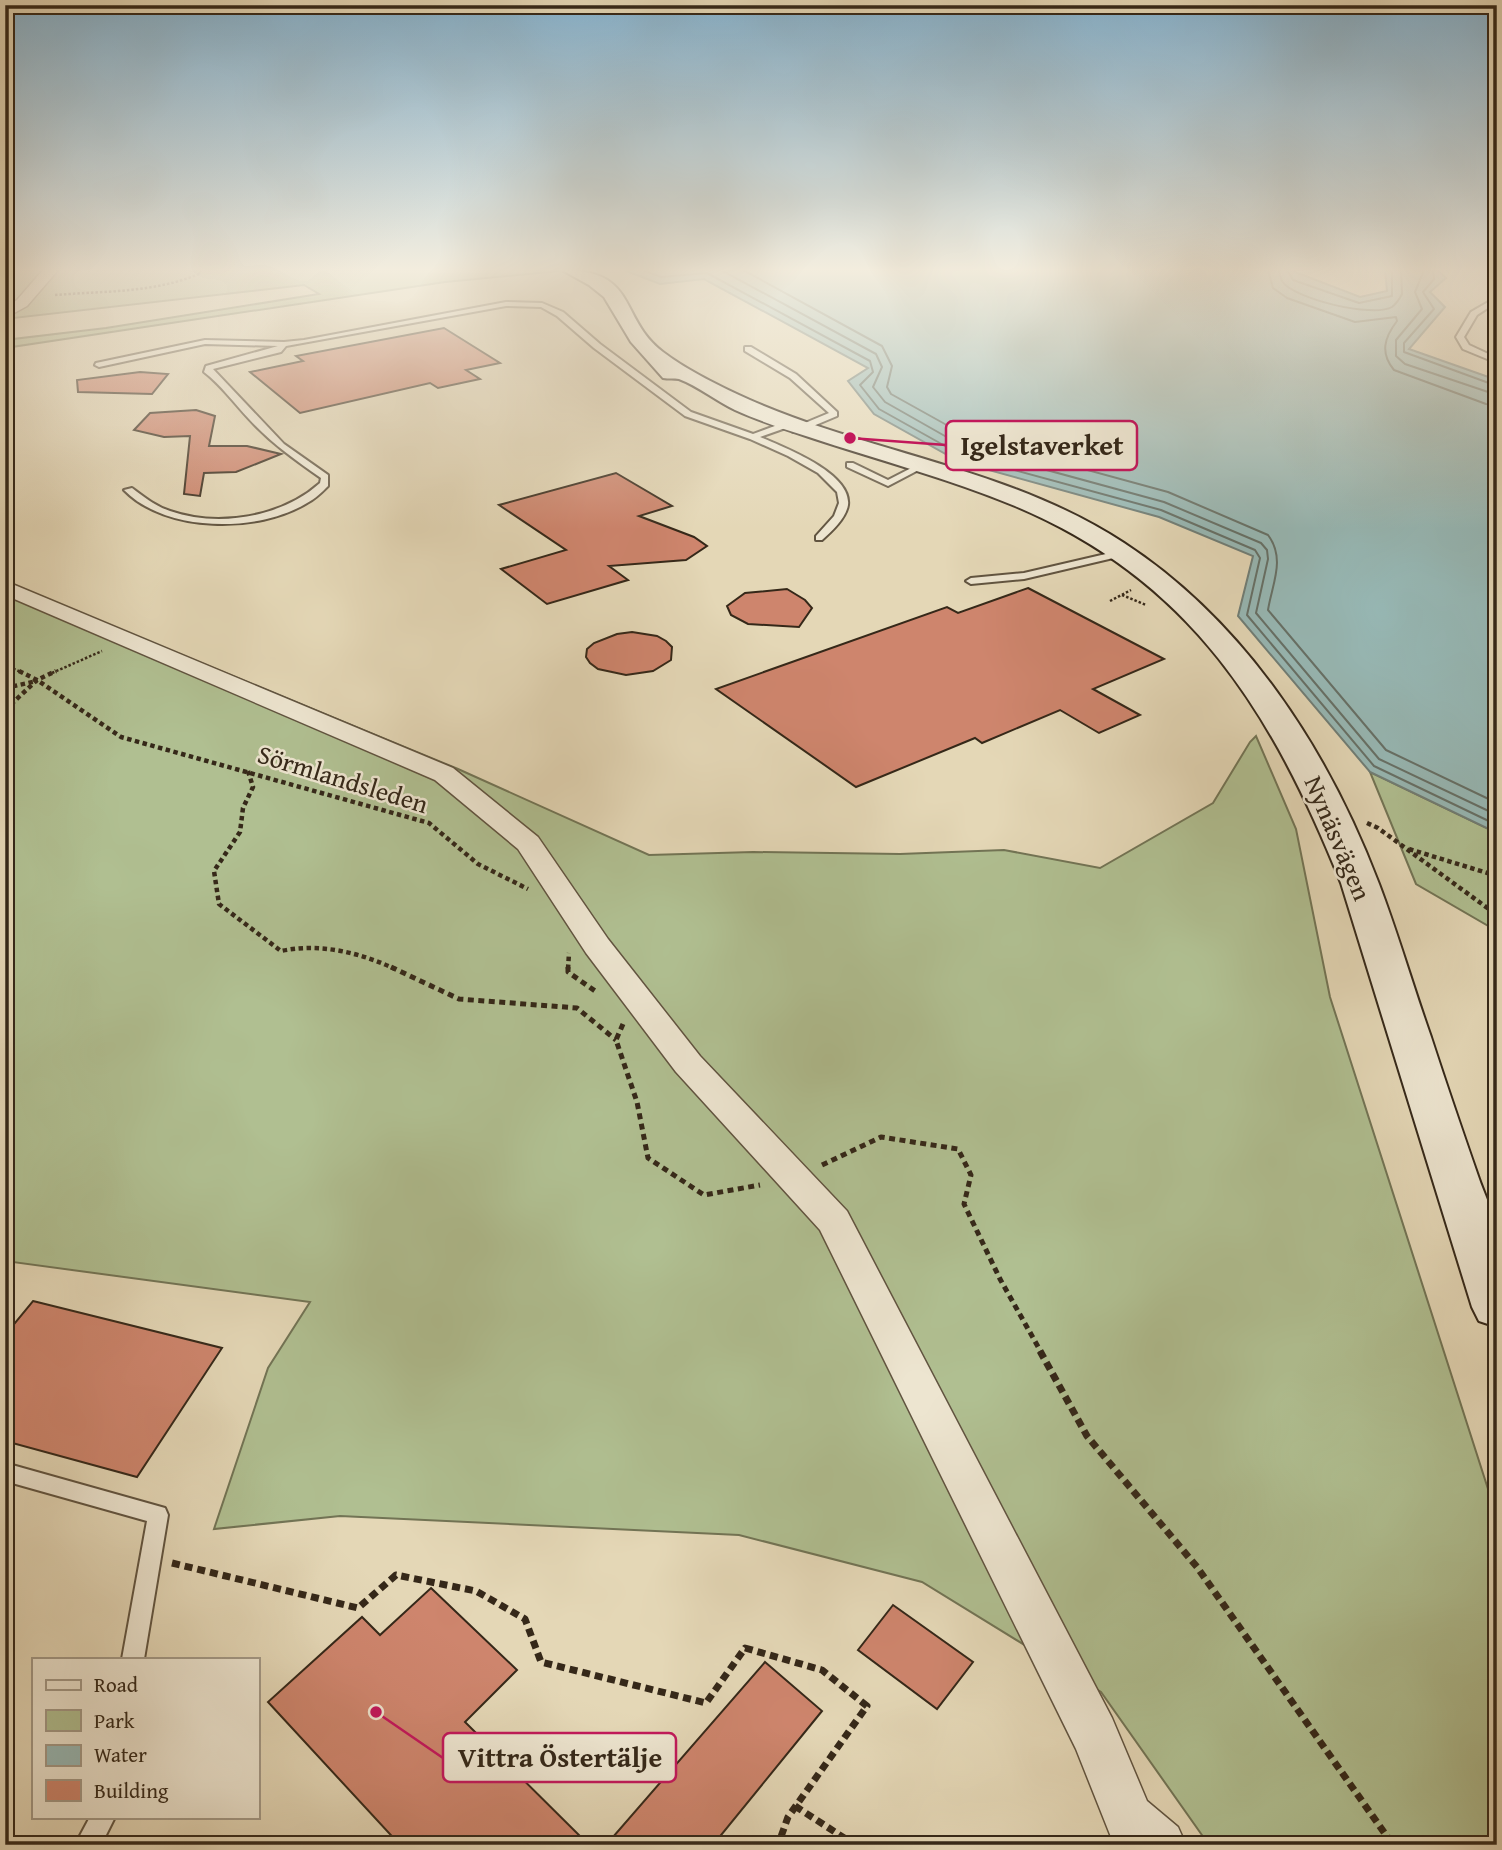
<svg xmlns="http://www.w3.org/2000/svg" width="1502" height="1850" font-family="'Gentium Book Plus',serif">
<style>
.green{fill:#b0bf91;stroke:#727455;stroke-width:2}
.water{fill:#97b8b5;stroke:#707e77;stroke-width:2}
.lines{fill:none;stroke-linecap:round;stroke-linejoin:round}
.shore{stroke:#667067;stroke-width:2}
.building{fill:#ce856d;stroke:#352819;stroke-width:2}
.lane-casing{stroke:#615440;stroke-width:4}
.street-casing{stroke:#615440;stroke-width:3}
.secondary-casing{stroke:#352819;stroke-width:4}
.path-far3{stroke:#352819;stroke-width:2.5;stroke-dasharray:2.5 2;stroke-linecap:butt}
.path-far2{stroke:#352819;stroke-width:4.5;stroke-dasharray:4.5 3.5;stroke-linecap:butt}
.path-far1{stroke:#352819;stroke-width:5;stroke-dasharray:6 4.5;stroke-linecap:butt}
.path{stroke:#352819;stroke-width:7;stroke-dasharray:8 5;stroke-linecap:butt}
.lane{fill:#ede5d0;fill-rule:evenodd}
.street{fill:#ede5d0;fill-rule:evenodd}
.secondary{fill:#ede5d0;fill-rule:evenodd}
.labels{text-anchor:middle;stroke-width:5;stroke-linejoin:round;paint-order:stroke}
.street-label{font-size:26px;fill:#352819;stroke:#ede5d0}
.leader{fill:none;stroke:#c2185b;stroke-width:2.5}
.callout-dot{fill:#c2185b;stroke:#ede5d0;stroke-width:2.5}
.callout{fill:#ede5d0;stroke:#c2185b;stroke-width:2.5}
.callout-label{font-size:28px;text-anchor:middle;font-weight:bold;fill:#352819}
</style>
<rect width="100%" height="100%" fill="#e4d7b6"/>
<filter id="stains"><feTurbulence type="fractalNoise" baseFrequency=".00286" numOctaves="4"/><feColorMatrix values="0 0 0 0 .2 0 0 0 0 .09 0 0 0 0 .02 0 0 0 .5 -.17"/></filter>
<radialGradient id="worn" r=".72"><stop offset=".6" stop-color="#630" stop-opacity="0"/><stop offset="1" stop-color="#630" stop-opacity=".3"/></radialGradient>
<!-- green -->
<g class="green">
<polygon points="5,270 570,270 445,282 5,348 5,340 106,328 319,294 304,285 5,319"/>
<polygon points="5,582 458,769 649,855 753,852 900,854 1004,850 1100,868 1213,803 1250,742 1256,736 1296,829 1330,997 1497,1517 1497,1845 1209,1845 1101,1692 922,1582 739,1535 340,1516 214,1529 268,1368 310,1302 5,1261"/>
<polygon points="1370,772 1497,833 1497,931 1416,884"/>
</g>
<!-- water -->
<polygon class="water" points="624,270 1290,270 1360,297 1387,291 1385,270 1437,270 1446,278 1430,292 1445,307 1409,349 1497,380 1497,833 1370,772 1238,616 1253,556 1159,517 960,462 874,414 848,381 868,368 704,279 660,284"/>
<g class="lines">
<!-- shore -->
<g class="shore">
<polyline points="643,270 661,277 707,273 870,361 873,372 860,385 879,409 963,456 1161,510 1255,550 1260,558 1247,615 1374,766 1497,825"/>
<polyline points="721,270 876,354 882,367 873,387 885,402 966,448 1164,502 1261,543 1267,550 1268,559 1256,613 1379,759 1497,815"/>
<path d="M743,270L882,346L892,366L887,387L891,394L970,438L1168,492L1268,535C1286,559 1272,584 1268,610L1386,750L1497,803"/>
<path d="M1268,270L1273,288L1287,298L1355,322L1396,317L1397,321C1384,338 1380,353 1394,370L1486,404L1497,405"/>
<path d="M1279,270C1279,272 1281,279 1282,281C1293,299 1373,318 1392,307C1396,304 1400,298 1402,294L1401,270"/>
<polyline points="1287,270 1293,280 1359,303 1392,296 1392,270"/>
<polyline points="1424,270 1415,292 1422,309 1396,340 1396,356 1405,364 1497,395"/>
<polyline points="1433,270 1434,279 1423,292 1434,309 1404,343 1404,352 1497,386"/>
</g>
</g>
<!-- building -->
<g class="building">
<polygon points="444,328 500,363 466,370 480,379 438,388 430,383 300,413 250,372 303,361 296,356"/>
<polygon points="140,372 168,374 152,394 78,392 77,380"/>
<polygon points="196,410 215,416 209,446 247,446 281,454 236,472 204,473 200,496 184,494 190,436 164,437 134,430 150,413"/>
<polygon points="616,473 672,506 639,516 694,537 707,546 686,560 609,566 628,580 547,604 501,569 566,550 499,505"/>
<polygon points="1028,588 1164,659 1093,689 1140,715 1099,733 1060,710 982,743 975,738 856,787 716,689 947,607 958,613"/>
<polygon points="787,589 805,600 812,608 799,627 748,624 731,615 727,606 745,593"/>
<polygon points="632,632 657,636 666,641 672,647 671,660 653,671 626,675 598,669 590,663 586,657 587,649 594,643 617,634"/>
<polygon points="33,1301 222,1348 137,1477 5,1441 5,1335"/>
<polygon points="431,1588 517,1670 465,1722 589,1845 400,1845 268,1702 362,1617 380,1635"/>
<polygon points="893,1605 973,1662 937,1709 858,1650"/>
<polygon points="765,1662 822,1711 713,1845 606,1845"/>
</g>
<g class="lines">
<!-- lane casing -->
<g class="lane-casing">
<g id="lane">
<polygon points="1497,297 1497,302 1477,315 1464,337 1469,345 1497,358 1497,363 1463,349 1456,337 1471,312"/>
<path d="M506,302L542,303L563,312L600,344L691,412L753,434L788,421H794V425L760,437C783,447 852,473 848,505C846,518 832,531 822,540H816V536L834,516L839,503L837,492L818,473L788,456L750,439L685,416L594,348L557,316L541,307L506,306L286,346L281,352L213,369L284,444L328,475V486C322,492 315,499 307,503C258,533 166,533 124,490L132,488C144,497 155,506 170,511C219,528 282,517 320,483L321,478C295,460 270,442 249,419C234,403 221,385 204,372L206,366L278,346L205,344L99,367L95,365L96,363L205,340L284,342L304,340Z"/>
<polygon points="745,347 751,347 796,374 837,412 837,416 799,432 793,432 793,428 829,413 790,378 745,351"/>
<polygon points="847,463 853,463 888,480 921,463 928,465 888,486 847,467"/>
<polygon points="1123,550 1128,553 1126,555 1024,579 971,584 966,581 971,578 1024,573"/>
<polygon points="5,1463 165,1508 168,1515 144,1659 122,1659 147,1521 5,1481"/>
<polygon points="90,1817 115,1817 101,1845 75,1845"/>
</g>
</g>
<!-- street casing -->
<g class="street-casing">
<g id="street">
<polygon points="43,270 58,270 27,306 5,318 5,307 17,300"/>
<polygon points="5,581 453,768 538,837 608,939 700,1056 847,1211 1112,1718 1147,1801 1178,1827 1186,1845 1120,1845 1111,1837 1076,1749 820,1230 676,1072 586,953 518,849 435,780 5,595"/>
</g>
</g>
<!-- secondary casing -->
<g class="secondary-casing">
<path id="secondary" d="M562,270C639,270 618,318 663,352C688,371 721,387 750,400C873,454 1010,468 1124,543C1245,622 1328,750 1379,884C1398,934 1413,986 1431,1037C1446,1083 1462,1130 1478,1176C1484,1194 1495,1215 1497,1235C1500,1265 1497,1297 1497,1327L1479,1321L1472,1307L1341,883C1273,714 1192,580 1015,506C948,478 878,460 809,437C784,429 759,421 735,410C716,401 698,386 679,379C674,378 669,379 663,378L631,342L604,297L589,285Z"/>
</g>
<!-- path-far3 -->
<g class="path-far3">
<path d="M55,295C104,291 156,293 201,273L190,270"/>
<polyline points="1122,595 1146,605"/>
<polyline points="1110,601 1131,590"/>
<polyline points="5,665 23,673"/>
<polyline points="52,673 102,651"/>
</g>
<!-- path-far2 -->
<g class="path-far2">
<polyline points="19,671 37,680 121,737 429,823 478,864 528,889"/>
<polyline points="5,688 37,681"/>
<polyline points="5,710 37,680 56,671"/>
<path d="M248,771L253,787L243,808L240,832L214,871L219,904L281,951C319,943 359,952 395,969"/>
<polyline points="1367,823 1378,828 1497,915"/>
<polyline points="1409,849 1497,876"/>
<polyline points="568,969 569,953"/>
</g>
<!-- path-far1 -->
<g class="path-far1">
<polyline points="391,967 459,999 577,1008 616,1040"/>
<polyline points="568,967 568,972 598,993"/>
<polyline points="623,1024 616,1040 637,1102 648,1158 704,1195 760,1185"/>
<polyline points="822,1165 881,1137 958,1149 971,1175 964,1204 1000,1279 1041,1352"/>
</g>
<!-- path -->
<g class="path">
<polyline points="1040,1351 1087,1436 1197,1567 1393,1845"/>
<polyline points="172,1563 358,1608 396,1575 476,1591 525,1619 541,1662 706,1703 745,1648 822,1670 867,1706 788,1817 778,1845"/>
<polyline points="795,1806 855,1845"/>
</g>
<!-- lane -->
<use href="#lane" class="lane"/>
<!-- street -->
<use href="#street" class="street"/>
<!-- secondary -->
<use href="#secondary" class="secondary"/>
</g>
<!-- sky -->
<linearGradient id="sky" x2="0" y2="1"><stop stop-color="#87b6d4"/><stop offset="0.51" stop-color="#f3edde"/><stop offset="1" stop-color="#f3edde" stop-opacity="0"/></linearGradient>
<rect width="1502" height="529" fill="url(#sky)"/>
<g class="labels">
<!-- street labels -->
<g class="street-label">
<text transform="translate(343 779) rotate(17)" y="9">Sörmlandsleden</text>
<text transform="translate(1338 838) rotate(67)" y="9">Nynäsvägen</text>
</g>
</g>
<!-- callouts -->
<path class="leader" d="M850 438L946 445M376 1712L443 1758"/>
<g class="callout-dot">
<circle cx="850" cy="438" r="7"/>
<circle cx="376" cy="1712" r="7"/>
</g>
<g class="callout">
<rect x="946" y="421" width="191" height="49" rx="7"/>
<rect x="443" y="1733" width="233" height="49" rx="7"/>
</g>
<g class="callout-label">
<text x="1042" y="455">Igelstaverket</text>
<text x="560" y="1767">Vittra Östertälje</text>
</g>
<!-- margin -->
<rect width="1502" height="1850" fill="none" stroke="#e4d7b6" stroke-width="28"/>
<rect x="7" y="7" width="1488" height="1836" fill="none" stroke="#352819" stroke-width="3.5"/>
<rect x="14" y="14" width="1474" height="1822" fill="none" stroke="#352819" stroke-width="2"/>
<!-- legend -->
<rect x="32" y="1658" width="228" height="161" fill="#ede5d0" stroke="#a39987" stroke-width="2"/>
<rect x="46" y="1680" width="35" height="10" fill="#ede5d0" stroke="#a39987" stroke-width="2"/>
<text x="94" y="1692" font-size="21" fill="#352819">Road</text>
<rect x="46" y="1710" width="35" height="21" fill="#b0bf91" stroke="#a39987" stroke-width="2"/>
<text x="94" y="1728" font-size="21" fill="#352819">Park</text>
<rect x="46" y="1745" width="35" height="21" fill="#97b8b5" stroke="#a39987" stroke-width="2"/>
<text x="94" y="1762" font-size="21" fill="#352819">Water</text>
<rect x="46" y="1780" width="35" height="21" fill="#ce856d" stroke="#a39987" stroke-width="2"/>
<text x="94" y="1798" font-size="21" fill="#352819">Building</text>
<rect width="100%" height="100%" filter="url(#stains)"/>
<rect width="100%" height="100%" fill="url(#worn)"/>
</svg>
